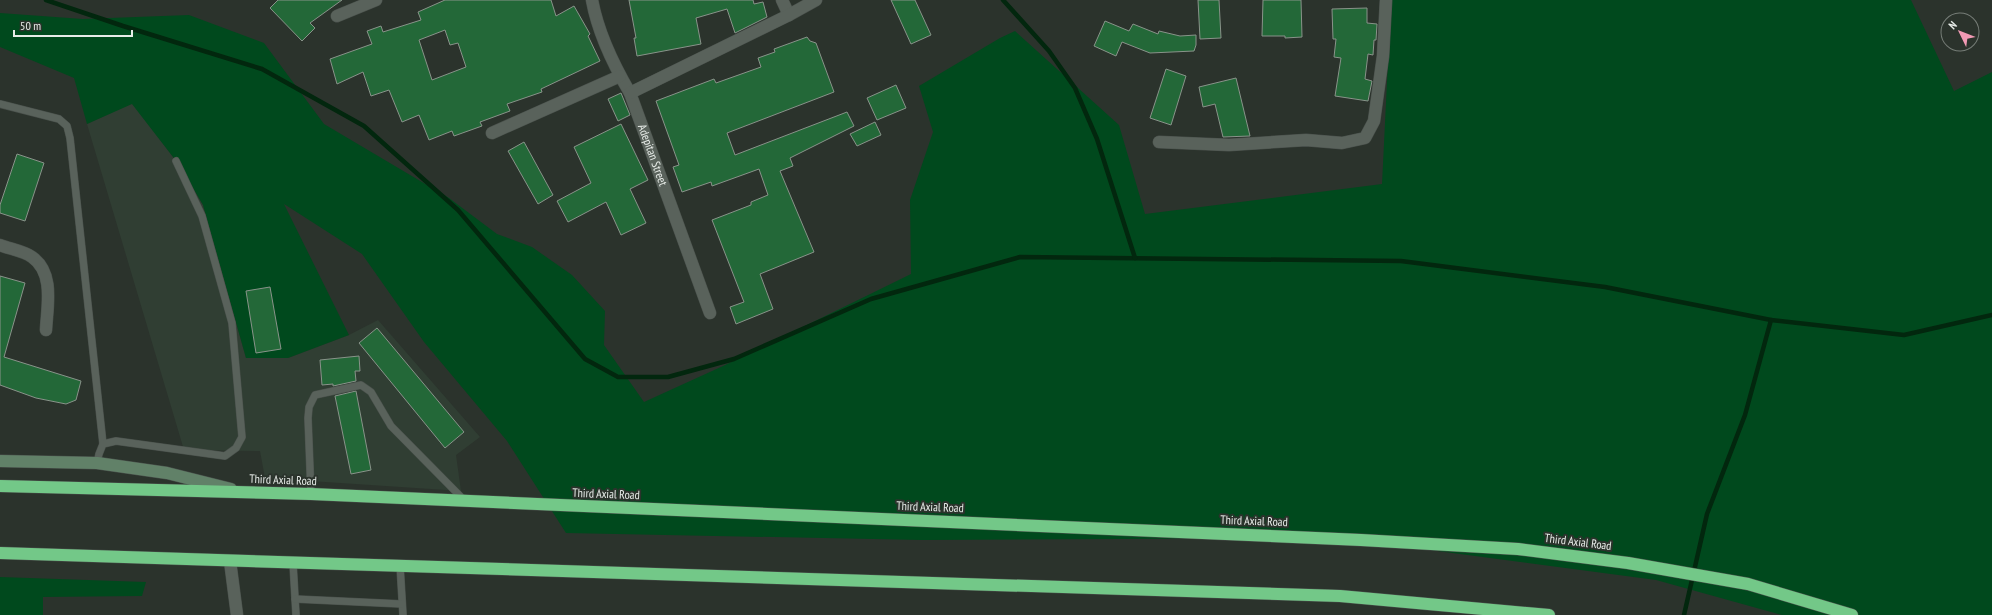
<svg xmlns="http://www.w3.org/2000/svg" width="1992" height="615" font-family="'PT Sans Narrow',sans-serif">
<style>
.built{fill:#303e33}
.green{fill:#00491d}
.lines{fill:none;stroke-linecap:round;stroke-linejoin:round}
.stream{stroke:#02270e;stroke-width:4.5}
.building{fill:#236838;stroke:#89938a;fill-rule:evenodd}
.lane-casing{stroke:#4a514c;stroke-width:8}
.street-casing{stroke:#4a514c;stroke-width:13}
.secondary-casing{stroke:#4a514c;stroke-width:13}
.highway-casing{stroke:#4a514c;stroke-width:13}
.lane{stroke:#59625b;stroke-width:7}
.street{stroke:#59625b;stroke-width:12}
.secondary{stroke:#618168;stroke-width:12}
.highway{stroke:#73c888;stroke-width:12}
.labels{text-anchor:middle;stroke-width:4;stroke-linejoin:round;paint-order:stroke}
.street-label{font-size:12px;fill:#e7ece8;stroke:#2b332c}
</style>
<rect width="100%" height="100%" fill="#2b332c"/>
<!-- built -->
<polygon class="built" points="132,103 180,166 203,205 246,358 288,358 349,335 378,320 480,437 456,455 461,491 265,478 260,451 184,450 87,124"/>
<!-- green -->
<g class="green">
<polygon points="1391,0 1911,0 1954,91 1992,72 1992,615 1782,615 1656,580 1339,538 922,540 566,533 507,441 424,342 362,254 284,204 349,335 288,358 246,358 203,205 180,166 132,104 87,124 74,78 0,47 0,13 83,19 189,15 264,43 324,124 449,198 497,234 532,247 572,275 605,311 604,345 644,402 723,366 911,274 910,200 933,132 919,86 1000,38 1015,31 1119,125 1145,214 1382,184"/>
<polygon points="0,577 146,582 142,596 43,597 43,615 0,615"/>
</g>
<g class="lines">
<!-- stream -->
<g class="stream">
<polyline points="46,0 123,26 262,69 364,126 458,210 585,359 618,377 668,377 734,359 871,299 1020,257 1401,261 1605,287 1771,320"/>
<polyline points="1003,0 1049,51 1075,88 1097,139 1135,258"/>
<polyline points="1684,615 1707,514 1745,415 1771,320 1904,335 1992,315"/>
</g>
</g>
<!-- building -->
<g class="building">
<polygon points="278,0 342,0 310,23 315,28 302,41 270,8"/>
<path d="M445,0H551L556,16L574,6L590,34L588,36L600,61L541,89L542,92L507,104L510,111L480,122L482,126L454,136L452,131L429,140L419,115L402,122L389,90L371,96L363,72L337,84L330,59L372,44L367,31L381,26L383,32L421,20L418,12ZM445,30L450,45L458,43L466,67L432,80L419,40Z"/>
<polygon points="629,0 753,0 754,4 763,2 767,17 735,33 727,9 696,18 701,44 637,56 634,38 636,38"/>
<polygon points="891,0 915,0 931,35 911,44"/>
<polygon points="1198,0 1219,0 1221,38 1200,39"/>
<polygon points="1263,0 1301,0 1302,37 1285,38 1285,36 1262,36"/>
<polygon points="1367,8 1367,23 1377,24 1376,40 1374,40 1373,55 1368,54 1365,79 1372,81 1368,101 1335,96 1341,58 1334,57 1336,39 1333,39 1332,9"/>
<polygon points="1105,21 1129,31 1133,24 1158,34 1159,31 1180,36 1196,35 1196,45 1194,51 1150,53 1122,42 1116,56 1094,46"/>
<polygon points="807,37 810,41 816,43 834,92 727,133 735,155 847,112 854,126 790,158 793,166 780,171 814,252 760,274 773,309 736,324 730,307 744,302 712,220 751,205 751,202 768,195 759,169 712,186 711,182 682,192 673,167 679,165 656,101 714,79 716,83 761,67 758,58 775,52 774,49"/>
<polygon points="1166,69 1186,76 1171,125 1150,118"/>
<polygon points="1236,78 1250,136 1223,137 1215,104 1203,107 1199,87"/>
<polygon points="896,85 906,108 877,120 867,98"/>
<polygon points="621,93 630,115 618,121 608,99"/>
<polygon points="875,122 881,135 857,146 850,134"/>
<polygon points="621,124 648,180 630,189 646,223 621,235 606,202 568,222 557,201 591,183 574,147"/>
<polygon points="524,142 553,195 538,204 508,151"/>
<polygon points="17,154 44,163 25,221 0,213 0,205"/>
<polygon points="0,276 25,283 4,357 81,381 76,400 66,404 36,398 0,385"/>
<polygon points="270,287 281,349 256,353 246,291"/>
<polygon points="377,328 464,432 445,448 359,343"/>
<polygon points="359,356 360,371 355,371 356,381 333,386 333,384 322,385 320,360"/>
<polygon points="356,391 371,470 351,474 335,396"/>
</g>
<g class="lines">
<!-- lane casing -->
<g class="lane-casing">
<g id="lane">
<polyline points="0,104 59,119 67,126 70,138 103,444"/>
<polyline points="97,463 99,454 103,444 116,441 225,456 236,448 242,437 232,323 202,216 176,161"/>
<polyline points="311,494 308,418 309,407 315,395 361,385 371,392 391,426 464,500"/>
<polyline points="293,563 296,615"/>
<polyline points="400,565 403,615"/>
<polyline points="295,599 402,604"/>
</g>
</g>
<!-- street casing -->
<g class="street-casing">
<g id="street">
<path id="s1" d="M592,0C598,33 613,64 630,93L710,313"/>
<polyline points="782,0 789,15"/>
<polyline points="337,16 376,0"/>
<polyline points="630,93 789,15 816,0"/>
<polyline points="492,133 620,76"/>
<polyline points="1159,142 1229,145 1306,140 1342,143 1365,138 1374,121 1383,56 1386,0"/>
<path d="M0,245C10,249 24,251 32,257C55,273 47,307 46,330"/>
<polyline points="230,561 237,615"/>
</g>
</g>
<!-- secondary casing -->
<g class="secondary-casing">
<polyline id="secondary" points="0,461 97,463 167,473 231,489"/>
</g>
<!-- highway casing -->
<g class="highway-casing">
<g id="highway">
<polyline points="0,486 311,494 1361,540 1518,549 1628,563 1748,584 1852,615"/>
<polyline points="0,553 1340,596 1549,615"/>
</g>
</g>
<!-- lane -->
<use href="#lane" class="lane"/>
<!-- street -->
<use href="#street" class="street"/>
<!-- secondary -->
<use href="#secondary" class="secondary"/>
<!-- highway -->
<use href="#highway" class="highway"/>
</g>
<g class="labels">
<!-- street labels -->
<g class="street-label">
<text dy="4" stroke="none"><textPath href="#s1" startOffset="167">Adepitan Street</textPath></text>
<text transform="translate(283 480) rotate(2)" y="4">Third Axial Road</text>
<text transform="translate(606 494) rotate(2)" y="4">Third Axial Road</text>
<text transform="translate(930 507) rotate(2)" y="4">Third Axial Road</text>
<text transform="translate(1254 521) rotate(2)" y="4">Third Axial Road</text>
<text transform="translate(1578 542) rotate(7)" y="4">Third Axial Road</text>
</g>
</g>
<!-- north arrow -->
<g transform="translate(1960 32) rotate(313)"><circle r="19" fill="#2b332c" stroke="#767d77"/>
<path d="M0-3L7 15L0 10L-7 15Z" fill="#f19ab4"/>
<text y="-6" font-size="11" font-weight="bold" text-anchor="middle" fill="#e7ece8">N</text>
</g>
<!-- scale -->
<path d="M14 30v6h118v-6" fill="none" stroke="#e7ece8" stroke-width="2"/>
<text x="20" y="30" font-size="12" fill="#e7ece8" stroke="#2b332c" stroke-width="3" paint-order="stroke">50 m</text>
</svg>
